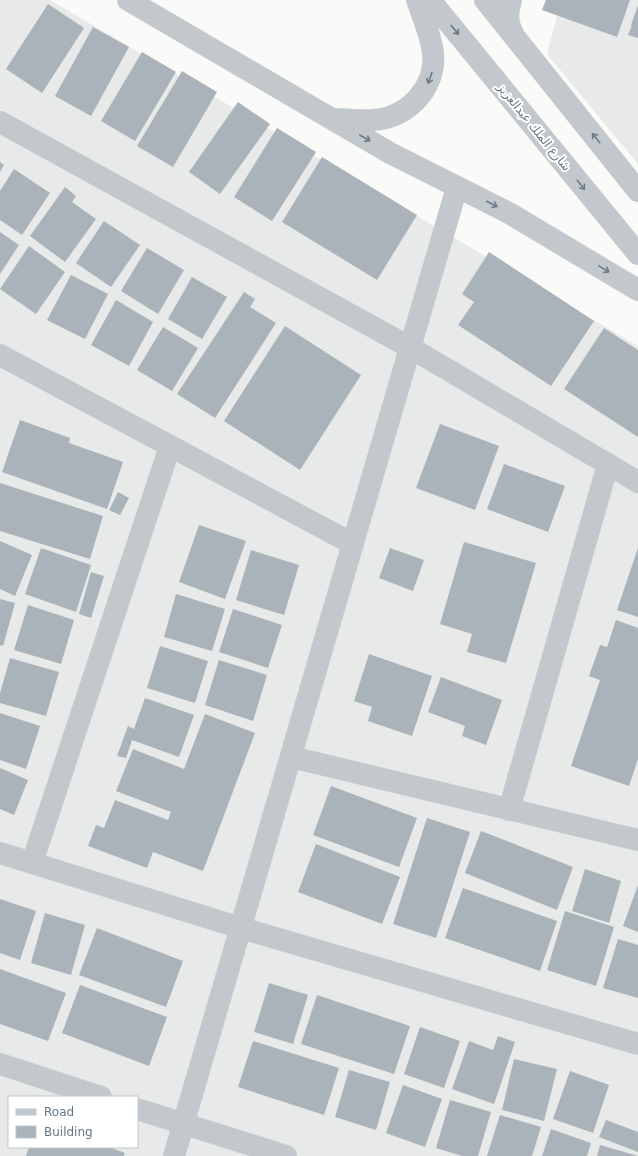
<svg xmlns="http://www.w3.org/2000/svg" width="638" height="1156" font-family="'DejaVu Sans',Cairo,sans-serif">
<style>
.built{fill:#e8e9e9;fill-rule:evenodd}
.building{fill:#aab3b9}
.lines{fill:none;stroke-linecap:round;stroke-linejoin:round}
.minor{stroke:#c3c8cc;stroke-width:22}
.oneway{stroke:#6a7a87}
.labels{text-anchor:middle;stroke-width:4;stroke-linejoin:round;paint-order:stroke}
.street-label{font-size:12px;fill:#657683;stroke:#fff}
</style>
<rect width="100%" height="100%" fill="#fafaf8"/>
<!-- built -->
<g class="built">
<path d="M0,0H50L638,346V1156H0ZM9,1097H137V1147H9Z"/>
<polygon points="561,0 638,0 638,164 547,54"/>
</g>
<!-- building -->
<g class="building">
<polygon points="546,0 630,0 617,37 542,10"/>
<polygon points="48,4 84,28 42,93 6,69"/>
<polygon points="638,5 638,38 628,35 632,25 631,25"/>
<polygon points="93,27 129,47 91,116 55,96"/>
<polygon points="142,52 176,72 135,141 101,121"/>
<polygon points="182,71 217,92 173,167 137,146"/>
<polygon points="238,102 270,124 220,194 189,172"/>
<polygon points="277,128 316,152 272,221 234,197"/>
<polygon points="322,157 417,215 377,280 282,222"/>
<polygon points="0,162 4,165 0,172"/>
<polygon points="14,169 50,193 22,235 0,220 0,191"/>
<polygon points="65,187 76,196 72,202 96,219 65,262 30,236"/>
<polygon points="104,221 140,245 111,287 76,263"/>
<polygon points="0,232 19,245 0,274"/>
<polygon points="29,246 65,272 36,314 0,289"/>
<polygon points="147,248 184,270 158,314 121,291"/>
<polygon points="489,252 594,321 551,386 458,325 474,302 462,294"/>
<polygon points="71,275 108,294 85,339 47,320"/>
<polygon points="192,277 227,297 202,339 168,319"/>
<polygon points="244,292 255,299 250,307 276,323 215,418 177,394"/>
<polygon points="116,300 153,322 129,366 91,345"/>
<polygon points="285,326 361,375 300,470 224,421"/>
<polygon points="163,327 198,348 172,391 137,370"/>
<polygon points="604,328 638,350 638,437 564,389"/>
<polygon points="20,420 70,438 69,443 123,462 107,509 2,472"/>
<polygon points="440,424 499,446 475,510 416,488"/>
<polygon points="504,464 565,486 548,532 487,509"/>
<polygon points="0,483 103,516 90,559 0,531"/>
<polygon points="118,492 129,498 120,515 109,510"/>
<polygon points="199,525 246,541 225,599 179,582"/>
<polygon points="0,541 32,555 15,596 0,589"/>
<polygon points="464,542 536,563 506,663 467,652 472,634 440,624"/>
<polygon points="41,548 91,565 76,612 25,594"/>
<polygon points="390,548 424,560 413,591 379,578"/>
<polygon points="638,548 638,617 617,610"/>
<polygon points="251,550 299,565 284,615 236,600"/>
<polygon points="91,572 104,576 91,618 79,614"/>
<polygon points="176,594 225,609 212,651 164,637"/>
<polygon points="0,599 15,603 3,646 0,645"/>
<polygon points="28,605 74,620 61,664 14,650"/>
<polygon points="233,609 282,625 268,668 219,652"/>
<polygon points="616,620 638,628 638,759 629,786 571,766 600,680 589,676 600,645 607,647"/>
<polygon points="160,646 208,661 195,703 147,688"/>
<polygon points="369,654 432,676 412,736 368,721 372,707 354,701"/>
<polygon points="10,658 59,672 46,716 0,703 0,693"/>
<polygon points="219,660 267,675 253,721 205,705"/>
<polygon points="441,677 502,700 486,745 462,736 465,726 428,712"/>
<polygon points="145,698 194,715 179,757 132,740 126,758 117,756 128,726 134,729"/>
<polygon points="0,713 40,726 26,769 0,760"/>
<polygon points="205,714 255,733 203,871 153,852 147,868 88,846 96,825 104,828 115,800 168,820 171,812 116,791 133,749 184,769"/>
<polygon points="0,768 28,780 14,815 0,809"/>
<polygon points="331,786 417,818 399,867 313,835"/>
<polygon points="427,818 470,832 436,938 393,924"/>
<polygon points="481,831 573,867 557,910 465,873"/>
<polygon points="316,844 400,877 382,924 298,892"/>
<polygon points="585,869 621,881 609,923 572,911"/>
<polygon points="638,885 638,932 623,926"/>
<polygon points="463,888 557,921 540,971 445,938"/>
<polygon points="0,899 36,911 20,960 0,953"/>
<polygon points="565,911 614,927 596,986 547,970"/>
<polygon points="45,913 85,925 71,975 31,963"/>
<polygon points="97,928 183,961 166,1007 79,975"/>
<polygon points="618,939 638,945 638,998 603,988"/>
<polygon points="0,969 66,993 48,1041 0,1024"/>
<polygon points="269,983 308,995 293,1044 254,1032"/>
<polygon points="80,985 167,1017 149,1066 62,1033"/>
<polygon points="317,995 410,1026 394,1074 301,1044"/>
<polygon points="420,1027 460,1041 444,1088 404,1074"/>
<polygon points="498,1036 515,1042 494,1104 452,1089 469,1041 493,1050"/>
<polygon points="253,1041 339,1068 324,1115 238,1087"/>
<polygon points="514,1059 557,1069 544,1121 502,1110"/>
<polygon points="349,1070 390,1082 376,1130 335,1117"/>
<polygon points="570,1071 609,1085 593,1133 553,1119"/>
<polygon points="403,1085 442,1099 425,1147 386,1133"/>
<polygon points="450,1100 491,1112 478,1156 462,1156 436,1148"/>
<polygon points="500,1115 541,1127 532,1156 487,1156"/>
<polygon points="606,1120 638,1132 638,1152 599,1137"/>
<polygon points="551,1129 591,1143 587,1156 542,1156"/>
<polygon points="600,1145 638,1156 597,1156"/>
<polygon points="29,1147 109,1147 125,1153 124,1156 26,1156"/>
</g>
<g class="lines">
<!-- minor -->
<g class="minor">
<polyline points="128,0 390,153 509,213 638,290"/>
<polyline points="430,0 638,254"/>
<polyline points="485,0 638,191"/>
<path d="M511,0C507,13 507,22 513,34"/>
<path d="M334,119C347,119 361,121 374,120C410,118 440,83 432,47C429,31 422,15 417,0"/>
<polyline points="0,122 411,348 638,482"/>
<polyline points="0,355 353,544"/>
<polyline points="291,757 638,840"/>
<polyline points="509,810 608,464"/>
<polyline points="0,853 241,928 638,1044"/>
<polyline points="32,863 170,446"/>
<polyline points="0,1064 101,1097"/>
<polyline points="137,1109 286,1156"/>
<polyline points="174,1156 457,187"/>
</g>
</g>
<!-- one-way arrows -->
<defs><path id="oneway-shaft" d="M-6 0H5M1.5-3L5.5 0L1.5 3" fill="none" stroke-width="1.6" stroke-linecap="round" stroke-linejoin="round"/></defs>
<g class="oneway">
<use href="#oneway-shaft" transform="translate(455 30) rotate(50)"/>
<use href="#oneway-shaft" transform="translate(430 78) rotate(109)"/>
<use href="#oneway-shaft" transform="translate(365 138) rotate(30)"/>
<use href="#oneway-shaft" transform="translate(596 138) rotate(-129)"/>
<use href="#oneway-shaft" transform="translate(581 185) rotate(51)"/>
<use href="#oneway-shaft" transform="translate(492 204) rotate(27)"/>
<use href="#oneway-shaft" transform="translate(604 269) rotate(31)"/>
</g>
<g class="labels">
<!-- street labels -->
<g class="street-label">
<text transform="translate(534 127) rotate(51)" y="4">شارع الملك عبدالعزيز</text>
</g>
</g>
<!-- legend -->
<rect x="8" y="1096" width="130" height="52" fill="#ffffff" stroke="#c1c8cd"/>
<rect x="16" y="1109" width="20" height="6" fill="#c3c8cc" stroke="#c1c8cd"/>
<text x="44" y="1116" font-size="12" fill="#657683">Road</text>
<rect x="16" y="1126" width="20" height="12" fill="#aab3b9" stroke="#c1c8cd"/>
<text x="44" y="1136" font-size="12" fill="#657683">Building</text>
</svg>
